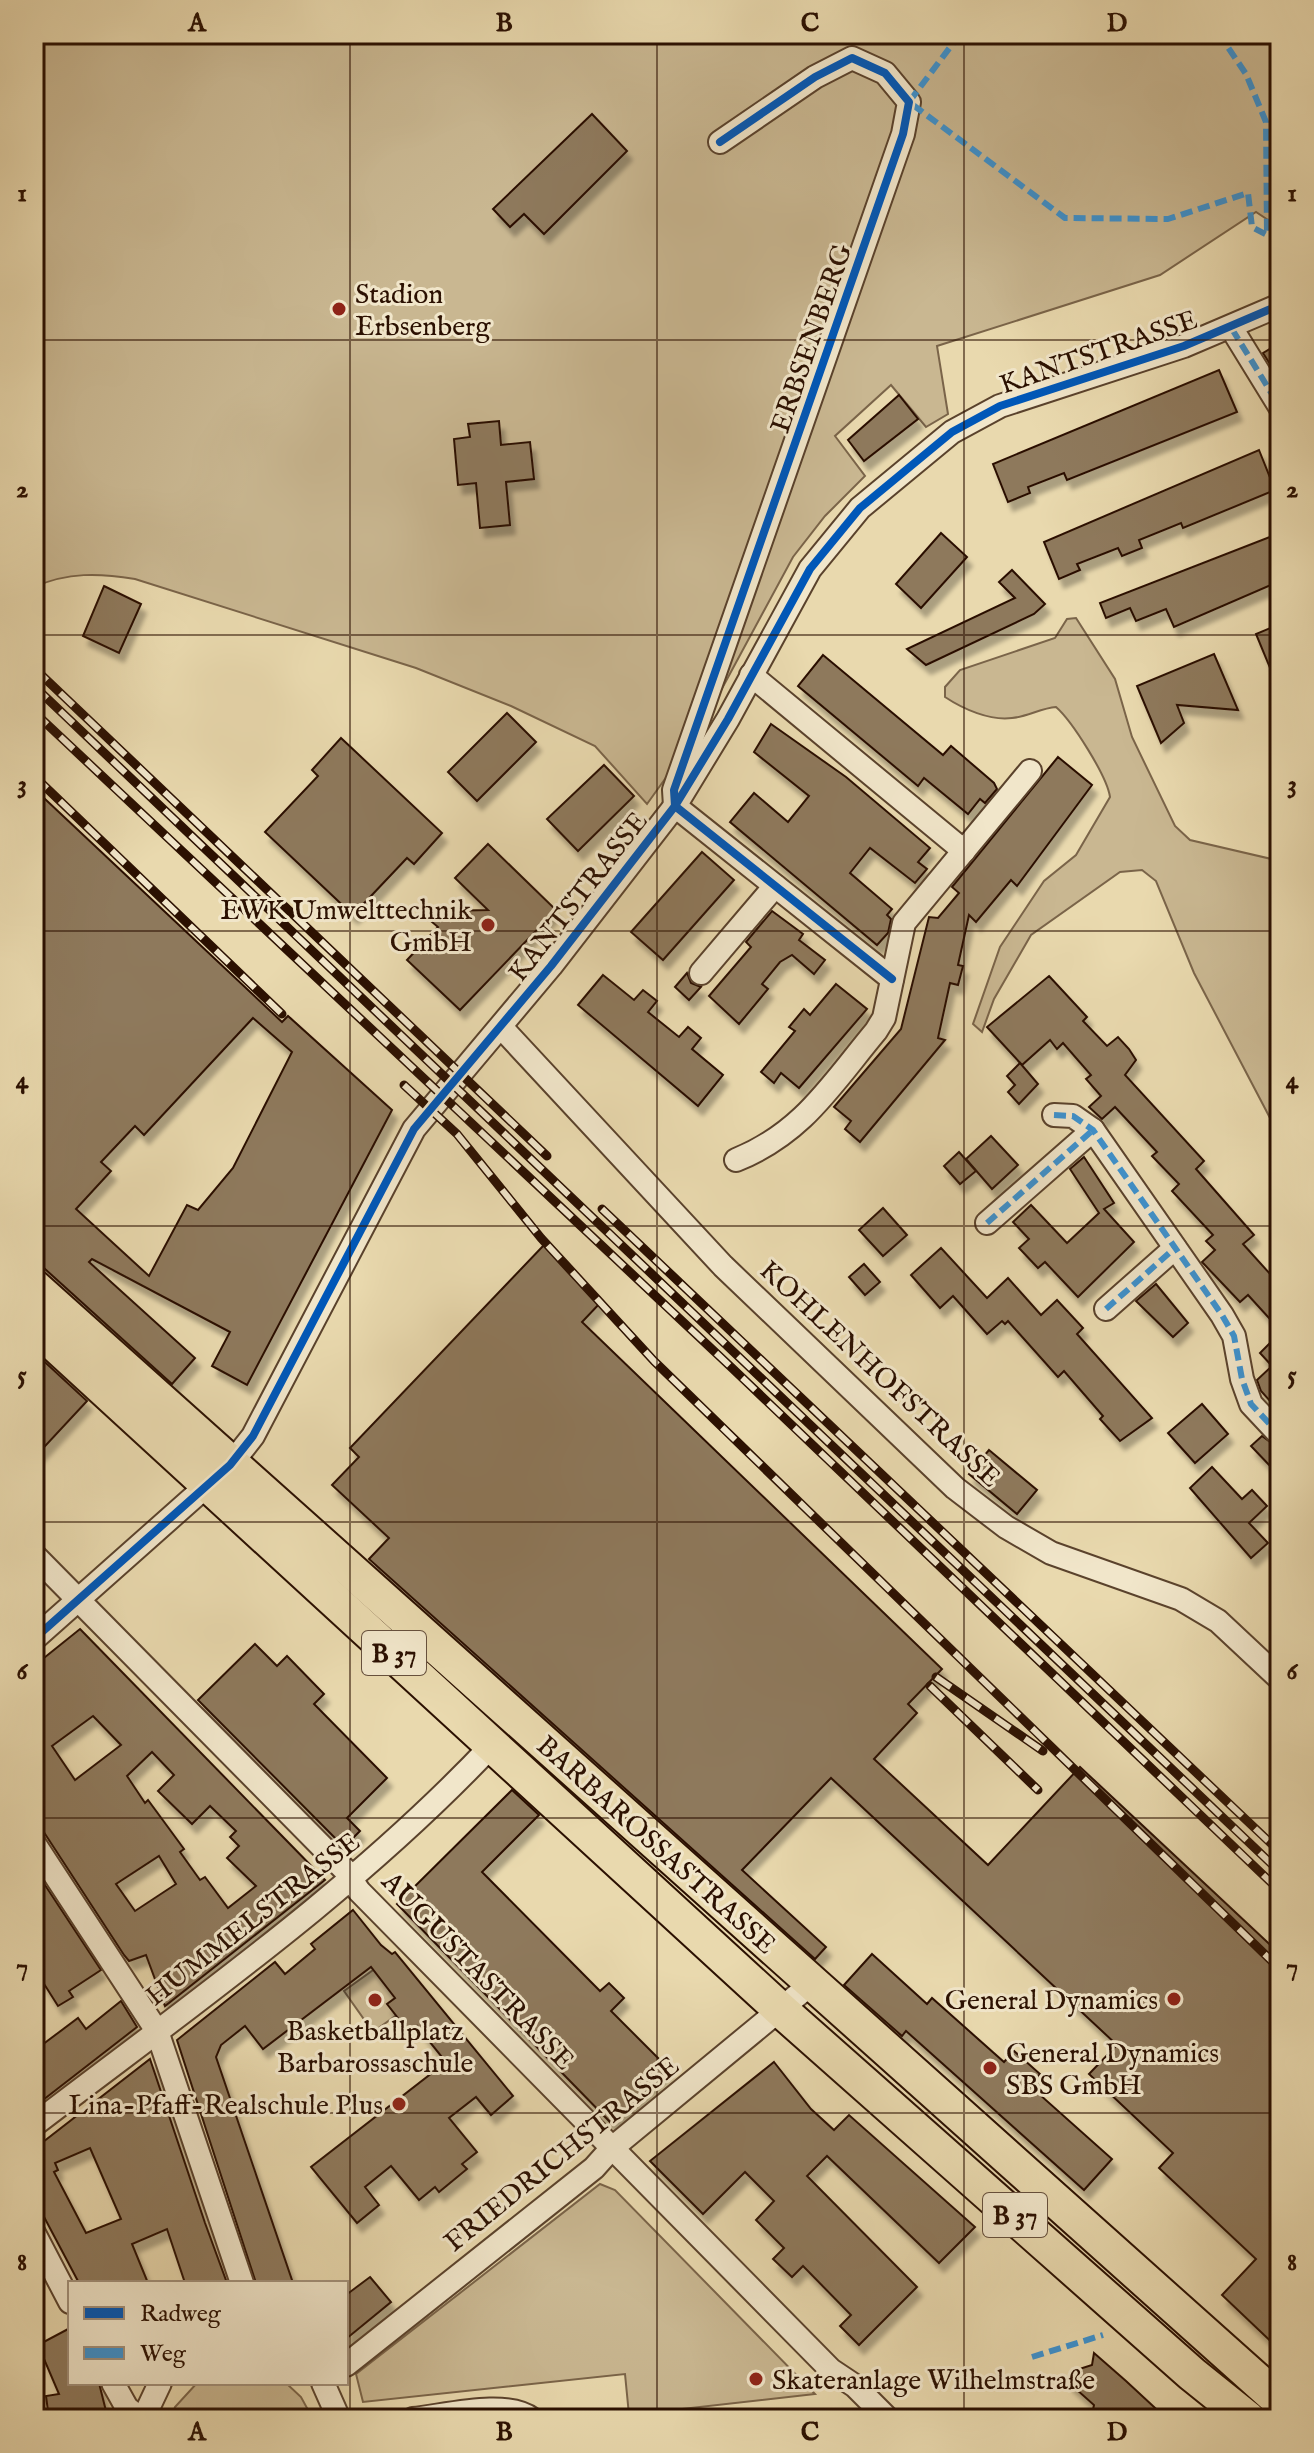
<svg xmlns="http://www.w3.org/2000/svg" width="1314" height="2453" font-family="'IM FELL English',serif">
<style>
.green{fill:#c9b791;stroke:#7a6449;stroke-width:2}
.building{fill:#8e795b;stroke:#2b1001;stroke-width:2;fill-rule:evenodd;filter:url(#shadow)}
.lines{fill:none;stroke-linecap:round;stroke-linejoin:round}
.street-casing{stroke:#5a422c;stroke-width:26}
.primary-casing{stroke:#2b1001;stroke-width:38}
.street{stroke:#f1e6ca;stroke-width:22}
.primary{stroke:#e9d9ae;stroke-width:34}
.rail-casing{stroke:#2b1001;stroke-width:9}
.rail{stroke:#f1e6ca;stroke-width:6;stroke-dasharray:18;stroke-linecap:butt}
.quiet{stroke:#3c92d0;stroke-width:6;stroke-dasharray:12 6;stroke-linecap:butt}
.cycleway-casing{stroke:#f1e6ca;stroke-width:13}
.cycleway{stroke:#0057b8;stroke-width:8}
.grid{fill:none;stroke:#2b1001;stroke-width:2;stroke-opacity:0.55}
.poi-dot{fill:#8f2418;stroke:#f1e6ca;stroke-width:3}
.labels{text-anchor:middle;stroke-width:6;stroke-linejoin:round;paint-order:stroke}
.shield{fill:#f1e6ca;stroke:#66503d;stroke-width:2}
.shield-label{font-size:26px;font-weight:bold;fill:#2b1001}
.poi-label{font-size:28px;fill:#2b1001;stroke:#f1e6ca;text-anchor:start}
.street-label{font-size:28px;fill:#2b1001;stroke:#f1e6ca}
.neatline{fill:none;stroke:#2b1001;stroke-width:3}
.grid-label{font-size:26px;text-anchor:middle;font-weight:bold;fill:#2b1001}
</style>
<defs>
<filter id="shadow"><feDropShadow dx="5" dy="9" stdDeviation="2" flood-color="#0004"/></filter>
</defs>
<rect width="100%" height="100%" fill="#e9d9ae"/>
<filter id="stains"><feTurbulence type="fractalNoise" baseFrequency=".0025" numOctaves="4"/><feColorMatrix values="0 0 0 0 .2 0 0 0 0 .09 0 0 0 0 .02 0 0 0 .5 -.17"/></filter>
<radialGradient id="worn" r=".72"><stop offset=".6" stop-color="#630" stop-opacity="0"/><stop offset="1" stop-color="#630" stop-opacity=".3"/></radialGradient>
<!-- green -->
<g class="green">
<path d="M34,34H1280V228L1256,212L1160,275L937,346L948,414L926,427L891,385L835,436L865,476L825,516L793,557L698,733L647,804L595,746L511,706L416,668L135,579C99,573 68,572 34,587Z"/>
<path d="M1076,618L1115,679L1132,737L1175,826L1190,840L1280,861V1137L1194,973L1156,881L1142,870L1120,872L1031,935L994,999L982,1032L973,1024L1000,947L1044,881L1076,855L1110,797C1107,776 1072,721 1056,707C1041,708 1027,717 1012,718C990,721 963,709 945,697V687L960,670L1055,638L1067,619Z"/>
<polygon points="376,1968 405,2009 373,2032 344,1991"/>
<polygon points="600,2184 615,2190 815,2394 629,2415 625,2374 363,2402 356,2374"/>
<polygon points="197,2383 286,2383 301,2397 313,2419 171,2419 175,2407"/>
</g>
<!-- building -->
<g class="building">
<polygon points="592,114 627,151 544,234 524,214 510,227 493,209"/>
<polygon points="1280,343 1280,380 1263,353"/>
<polygon points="1219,370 1237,412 1067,480 1064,473 1028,487 1030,493 1008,502 993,464"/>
<polygon points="899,395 918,419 864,461 848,440"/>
<polygon points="499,421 501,445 530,442 534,479 506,482 510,525 480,528 476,483 458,485 454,439 470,437 468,424"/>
<polygon points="1259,450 1275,490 1183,528 1181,523 1139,540 1142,548 1122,556 1118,548 1077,564 1080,570 1059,579 1044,542"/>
<polygon points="941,533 967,557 921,608 896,584"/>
<polygon points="1280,533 1280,581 1174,627 1166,609 1136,621 1130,608 1106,618 1100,603"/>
<polygon points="1012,570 1045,604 1034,614 926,665 907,649 1015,598 999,582"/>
<polygon points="104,586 141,604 119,653 83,636"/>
<polygon points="1280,624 1280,692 1256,634"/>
<polygon points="1214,654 1238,710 1177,705 1184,723 1161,743 1137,686"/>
<polygon points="823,655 943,755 951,746 994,783 997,789 985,803 980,799 968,814 924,778 918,786 798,686"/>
<polygon points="507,713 536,742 477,801 448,772"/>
<polygon points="771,724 846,777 930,848 918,862 927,869 915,883 870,848 850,873 892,909 887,915 891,919 888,933 877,945 730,822 754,793 788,822 809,796 754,752"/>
<polygon points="341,738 442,833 414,864 407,858 353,915 265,832 318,776 312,770"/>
<polygon points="1058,757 1092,785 1017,886 1011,880 976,922 969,915 958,965 963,966 958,985 950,983 938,1038 945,1040 860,1142 845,1129 851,1121 834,1107 901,1029 929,917 938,918 959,893 952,887"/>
<polygon points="604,765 634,796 578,851 547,819"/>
<path d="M45,799L282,1022L288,1016L392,1110L247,1385L212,1366L230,1332L92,1259L89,1262L195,1358L172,1384L34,1259V811ZM253,1018L292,1052L233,1168L198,1210L187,1205L149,1276L76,1209L111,1171L101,1162L135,1126L144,1135Z"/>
<polygon points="488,844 556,910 460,1010 407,960 438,927 432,922 442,911 488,910 455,878"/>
<polygon points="702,852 734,880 663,960 631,932"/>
<polygon points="772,911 803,934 799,940 825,960 814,974 792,955 780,962 762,984 768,989 739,1024 709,996 751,947 746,942"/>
<polygon points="687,973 691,983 701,987 689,1000 675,987"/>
<polygon points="603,975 634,1000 643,990 657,1001 648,1012 679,1037 688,1027 701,1038 692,1049 723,1075 698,1106 578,1005"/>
<polygon points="1049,976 1087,1017 1083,1021 1107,1046 1118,1037 1129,1049 1136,1060 1125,1075 1204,1161 1196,1169 1254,1235 1243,1244 1280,1285 1280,1330 1248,1295 1240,1302 1202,1262 1215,1250 1206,1241 1213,1235 1172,1191 1179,1184 1152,1156 1157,1152 1115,1107 1102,1119 1089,1107 1101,1096 1086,1079 1091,1075 1063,1043 1057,1049 1050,1040 1022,1065 987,1027"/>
<polygon points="836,984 867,1009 799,1088 781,1073 774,1083 761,1072 795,1031 789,1027 804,1009 810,1015"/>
<polygon points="1020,1063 1038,1084 1019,1104 1008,1092 1015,1085 1007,1076"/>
<polygon points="991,1136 1018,1165 992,1189 966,1159"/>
<polygon points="959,1152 976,1171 960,1184 944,1166"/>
<polygon points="1084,1157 1114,1203 1104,1209 1134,1242 1078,1297 1045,1262 1038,1268 1019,1248 1029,1239 1013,1222 1031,1205 1067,1243 1099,1213 1070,1169"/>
<polygon points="883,1208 907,1235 883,1256 859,1230"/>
<polygon points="544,1245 602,1301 582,1322 942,1669 908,1704 917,1713 874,1759 988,1865 1080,1767 1280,1954 1280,2350 1222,2295 1256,2259 1159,2168 1173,2153 1089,2074 1117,2045 831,1778 742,1870 826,1947 815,1959 369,1559 389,1538 332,1485 359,1457 350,1448"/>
<polygon points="941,1248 987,1298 1008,1278 1041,1315 1057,1300 1083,1328 1077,1334 1152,1418 1120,1441 1100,1419 1103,1416 1064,1371 1058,1377 1008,1321 1005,1324 1002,1321 987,1334 953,1296 940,1308 911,1275"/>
<polygon points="864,1264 880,1282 865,1295 849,1277"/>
<polygon points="1156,1284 1188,1323 1173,1337 1136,1301"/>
<polygon points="1280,1333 1280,1412 1261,1391 1257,1380 1272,1366 1260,1353"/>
<polygon points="34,1352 87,1401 34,1458"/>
<polygon points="1202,1404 1228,1434 1195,1463 1168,1433"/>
<polygon points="1262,1436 1280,1449 1280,1460 1272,1468 1251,1446"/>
<polygon points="989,1450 1037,1490 1017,1514 969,1474"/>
<polygon points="1212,1467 1242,1499 1252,1490 1267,1506 1249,1523 1268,1543 1251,1558 1190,1488"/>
<path d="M80,1629L325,1880L165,2006L146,1955L129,1961L124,1955L34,1817V1666ZM93,1716L121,1745L75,1780L52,1746ZM152,1752L174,1775L158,1791L192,1824L210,1806L236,1831L230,1837L239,1846L227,1858L256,1886L228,1908L205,1877L200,1880L180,1852L184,1849L148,1800L145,1803L127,1776ZM159,1856L176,1884L135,1911L116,1884Z"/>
<polygon points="255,1644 277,1666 287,1656 324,1694 314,1704 387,1778 347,1818 360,1831 344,1847 198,1700"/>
<polygon points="512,1790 539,1815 482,1872 600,1991 609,1983 624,1998 611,2011 668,2068 612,2124 397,1904"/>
<polygon points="39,1876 101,1970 69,1991 73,1997 58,2006 34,1968 34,1879"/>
<polygon points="353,1910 381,1945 392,1954 395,1952 513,2096 491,2115 476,2097 449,2118 477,2152 462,2164 467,2169 439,2192 435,2187 419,2200 391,2166 365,2187 379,2205 357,2223 311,2167 446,2062 417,2026 409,2032 387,2004 395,1998 371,1967 263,2049 245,2026 221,2045 216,2057 293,2283 256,2283 177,2040 275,1962 285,1974 315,1949 311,1944"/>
<polygon points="872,1954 927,2004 932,1998 1004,2062 1014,2051 1040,2074 1030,2086 1112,2159 1084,2190 906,2031 902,2036 844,1985"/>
<polygon points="121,2001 137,2027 34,2107 34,2051 78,2018 86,2029"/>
<path d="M150,2059L205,2223L227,2283H185L167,2229L132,2244L148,2283H79L34,2198V2149ZM90,2148L121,2219L86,2233L54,2172L58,2170L55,2163Z"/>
<polygon points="774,2062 811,2109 834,2130 849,2115 975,2227 939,2263 827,2156 807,2176 917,2287 859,2345 840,2326 851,2315 803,2266 792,2277 773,2259 784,2248 756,2220 774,2201 745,2172 703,2214 650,2161"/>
<polygon points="370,2277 391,2302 346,2339 346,2295"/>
<polygon points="70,2328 70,2383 99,2383 108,2419 49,2419 46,2396 59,2394 38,2345"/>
<polygon points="1094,2353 1126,2381 1167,2419 1091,2419 1094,2405 1068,2382 1070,2372 1092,2365"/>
</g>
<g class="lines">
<!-- street casing -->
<g class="street-casing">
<g id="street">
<polyline points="720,142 815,77 852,58 885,73 909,102 903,134 674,790 675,806 892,979"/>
<polyline points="1232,329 1280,407"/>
<polyline points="751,675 964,851"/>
<polyline points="701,973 775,886"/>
<polyline points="501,1027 723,1266 955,1488 1006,1527 1051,1553 1181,1599 1218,1621 1280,1679"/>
<polyline points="1054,1115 1073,1116 1093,1130 1222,1315 1234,1336 1242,1379 1251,1404 1280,1435"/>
<path d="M736,1160C803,1133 831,1085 876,1031L884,1018L904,923L1030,771"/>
<polyline points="987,1223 1093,1130"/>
<polyline points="1106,1309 1175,1248"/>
<polyline points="34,1555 345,1870 359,1891 831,2370 855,2386 888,2419"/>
<polyline points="34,1639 230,1465 253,1436 414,1129 551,966 675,806 728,719 810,569 860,508 952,432 1000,406 1184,346 1280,305"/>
<polyline points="34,1843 157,2031 242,2283"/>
<path d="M34,2125C192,2004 357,1889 494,1743"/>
<polyline points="34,2233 70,2302"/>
<polyline points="346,2365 594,2168 611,2149 811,1984"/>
<polyline points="113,2383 127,2408 141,2419"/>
<polyline points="323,2383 339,2419"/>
<polyline points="143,2419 160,2383"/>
<path d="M413,2419C444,2416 507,2399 532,2419"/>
</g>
</g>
<!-- primary casing -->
<g class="primary-casing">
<g id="primary">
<polyline points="34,1287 1280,2401"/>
<polyline points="34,1325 782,2011 1192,2374 1248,2419"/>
</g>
</g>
<!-- street -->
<use href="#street" class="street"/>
<!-- primary -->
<use href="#primary" class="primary"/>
<!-- rail casing -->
<g class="rail-casing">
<g id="rail">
<polyline points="34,668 547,1156"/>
<polyline points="34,686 1280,1872"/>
<polyline points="34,712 732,1368 1280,1891"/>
<polyline points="34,776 282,1014"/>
<polyline points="404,1085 457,1134 541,1238 654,1361 1280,1969"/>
<polyline points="602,1209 1280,1852"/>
<polyline points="936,1677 1043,1751"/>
<polyline points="930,1686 1038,1790"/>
</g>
</g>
<!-- rail -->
<use href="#rail" class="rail"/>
<!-- quiet -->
<g class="quiet">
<polyline points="960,34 909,102 1065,218 1168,219 1248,193 1252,227 1267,235 1266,122 1246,74 1219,34"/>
<polyline points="1232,329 1280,407"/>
<polyline points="1054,1115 1073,1116 1093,1130 1222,1315 1234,1336 1242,1379 1251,1404 1280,1435"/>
<polyline points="987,1223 1093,1130"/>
<polyline points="1106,1309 1175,1248"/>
<polyline points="1032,2357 1103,2335"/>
</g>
<!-- cycleway casing -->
<g class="cycleway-casing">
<g id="cycleway">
<polyline points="720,142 815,77 852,58 885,73 909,102 903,134 674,790 675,806 892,979"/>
<polyline points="34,1639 230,1465 253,1436 414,1129 551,966 675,806 728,719 810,569 860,508 952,432 1000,406 1184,346 1280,305"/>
</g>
</g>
<!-- cycleway -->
<use href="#cycleway" class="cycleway"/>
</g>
<!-- grid -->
<path class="grid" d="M350,34V2419M657,34V2419M964,34V2419M34,340H1280M34,635H1280M34,931H1280M34,1226H1280M34,1522H1280M34,1818H1280M34,2113H1280"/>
<!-- markers -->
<g class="poi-dot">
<circle cx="339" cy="309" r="8"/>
<circle cx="488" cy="925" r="8"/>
<circle cx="1174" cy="1999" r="8"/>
<circle cx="375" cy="2000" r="8"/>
<circle cx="990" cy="2068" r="8"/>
<circle cx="399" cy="2104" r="8"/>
<circle cx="756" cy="2379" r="8"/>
</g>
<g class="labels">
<!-- shield labels -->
<g class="shield">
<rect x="362" y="1631" width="64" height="44" rx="6"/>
<rect x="983" y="2193" width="64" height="44" rx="6"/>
</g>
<g class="shield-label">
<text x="394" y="1662">B 37</text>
<text x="1015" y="2224">B 37</text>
</g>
<!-- poi labels -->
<g class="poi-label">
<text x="355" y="303">Stadion<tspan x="355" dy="32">Erbsenberg</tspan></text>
<text x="472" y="919" text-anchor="end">EWK Umwelttechnik<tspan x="472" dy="32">GmbH</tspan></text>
<text x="1158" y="2009" text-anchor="end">General Dynamics</text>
<text x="375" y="2040" text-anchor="middle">Basketballplatz<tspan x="375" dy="32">Barbarossaschule</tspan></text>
<text x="1006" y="2062">General Dynamics<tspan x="1006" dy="32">SBS GmbH</tspan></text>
<text x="383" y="2114" text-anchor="end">Lina-Pfaff-Realschule Plus</text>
<text x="772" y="2389">Skateranlage Wilhelmstraße</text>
</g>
<!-- street labels -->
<g class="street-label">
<text transform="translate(810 338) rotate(-71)" y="10">ERBSENBERG</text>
<text transform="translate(1098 351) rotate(-19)" y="10">KANTSTRASSE</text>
<text transform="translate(577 896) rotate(-52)" y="10">KANTSTRASSE</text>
<text transform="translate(881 1373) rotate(43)" y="10">KOHLENHOFSTRASSE</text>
<text transform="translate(657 1844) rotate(42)" y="10">BARBAROSSASTRASSE</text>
<text transform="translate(252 1918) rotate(-38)" y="10">HUMMELSTRASSE</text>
<text transform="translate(479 1970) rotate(46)" y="10">AUGUSTASTRASSE</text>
<text transform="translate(561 2153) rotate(-39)" y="10">FRIEDRICHSTRASSE</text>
</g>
</g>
<!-- margin -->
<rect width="1314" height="2453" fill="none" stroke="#e9d9ae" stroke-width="88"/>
<!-- legend -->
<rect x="68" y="2281" width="280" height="104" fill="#f1e6ca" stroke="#a2907a" stroke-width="2"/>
<rect x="84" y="2307" width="40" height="12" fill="#0057b8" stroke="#a2907a" stroke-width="2"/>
<text x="140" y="2321" font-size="24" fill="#2b1001">Radweg</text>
<rect x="84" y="2347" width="40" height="12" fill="#3c92d0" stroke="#a2907a" stroke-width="2"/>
<text x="140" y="2361" font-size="24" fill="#2b1001">Weg</text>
<rect x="44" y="44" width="1226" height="2365" class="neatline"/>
<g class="grid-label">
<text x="197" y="31">A</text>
<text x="504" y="31">B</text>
<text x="810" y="31">C</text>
<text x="1117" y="31">D</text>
<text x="22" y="201">1</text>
<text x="1292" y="201">1</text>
<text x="22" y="497">2</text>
<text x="1292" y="497">2</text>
<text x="22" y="792">3</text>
<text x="1292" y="792">3</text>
<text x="22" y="1088">4</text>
<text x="1292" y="1088">4</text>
<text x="22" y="1383">5</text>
<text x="1292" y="1383">5</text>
<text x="22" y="1679">6</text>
<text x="1292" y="1679">6</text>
<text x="22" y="1975">7</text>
<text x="1292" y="1975">7</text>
<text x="22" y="2270">8</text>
<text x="1292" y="2270">8</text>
<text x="197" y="2440">A</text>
<text x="504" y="2440">B</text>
<text x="810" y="2440">C</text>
<text x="1117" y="2440">D</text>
</g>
<rect width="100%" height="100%" filter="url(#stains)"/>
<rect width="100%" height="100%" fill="url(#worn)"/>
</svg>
